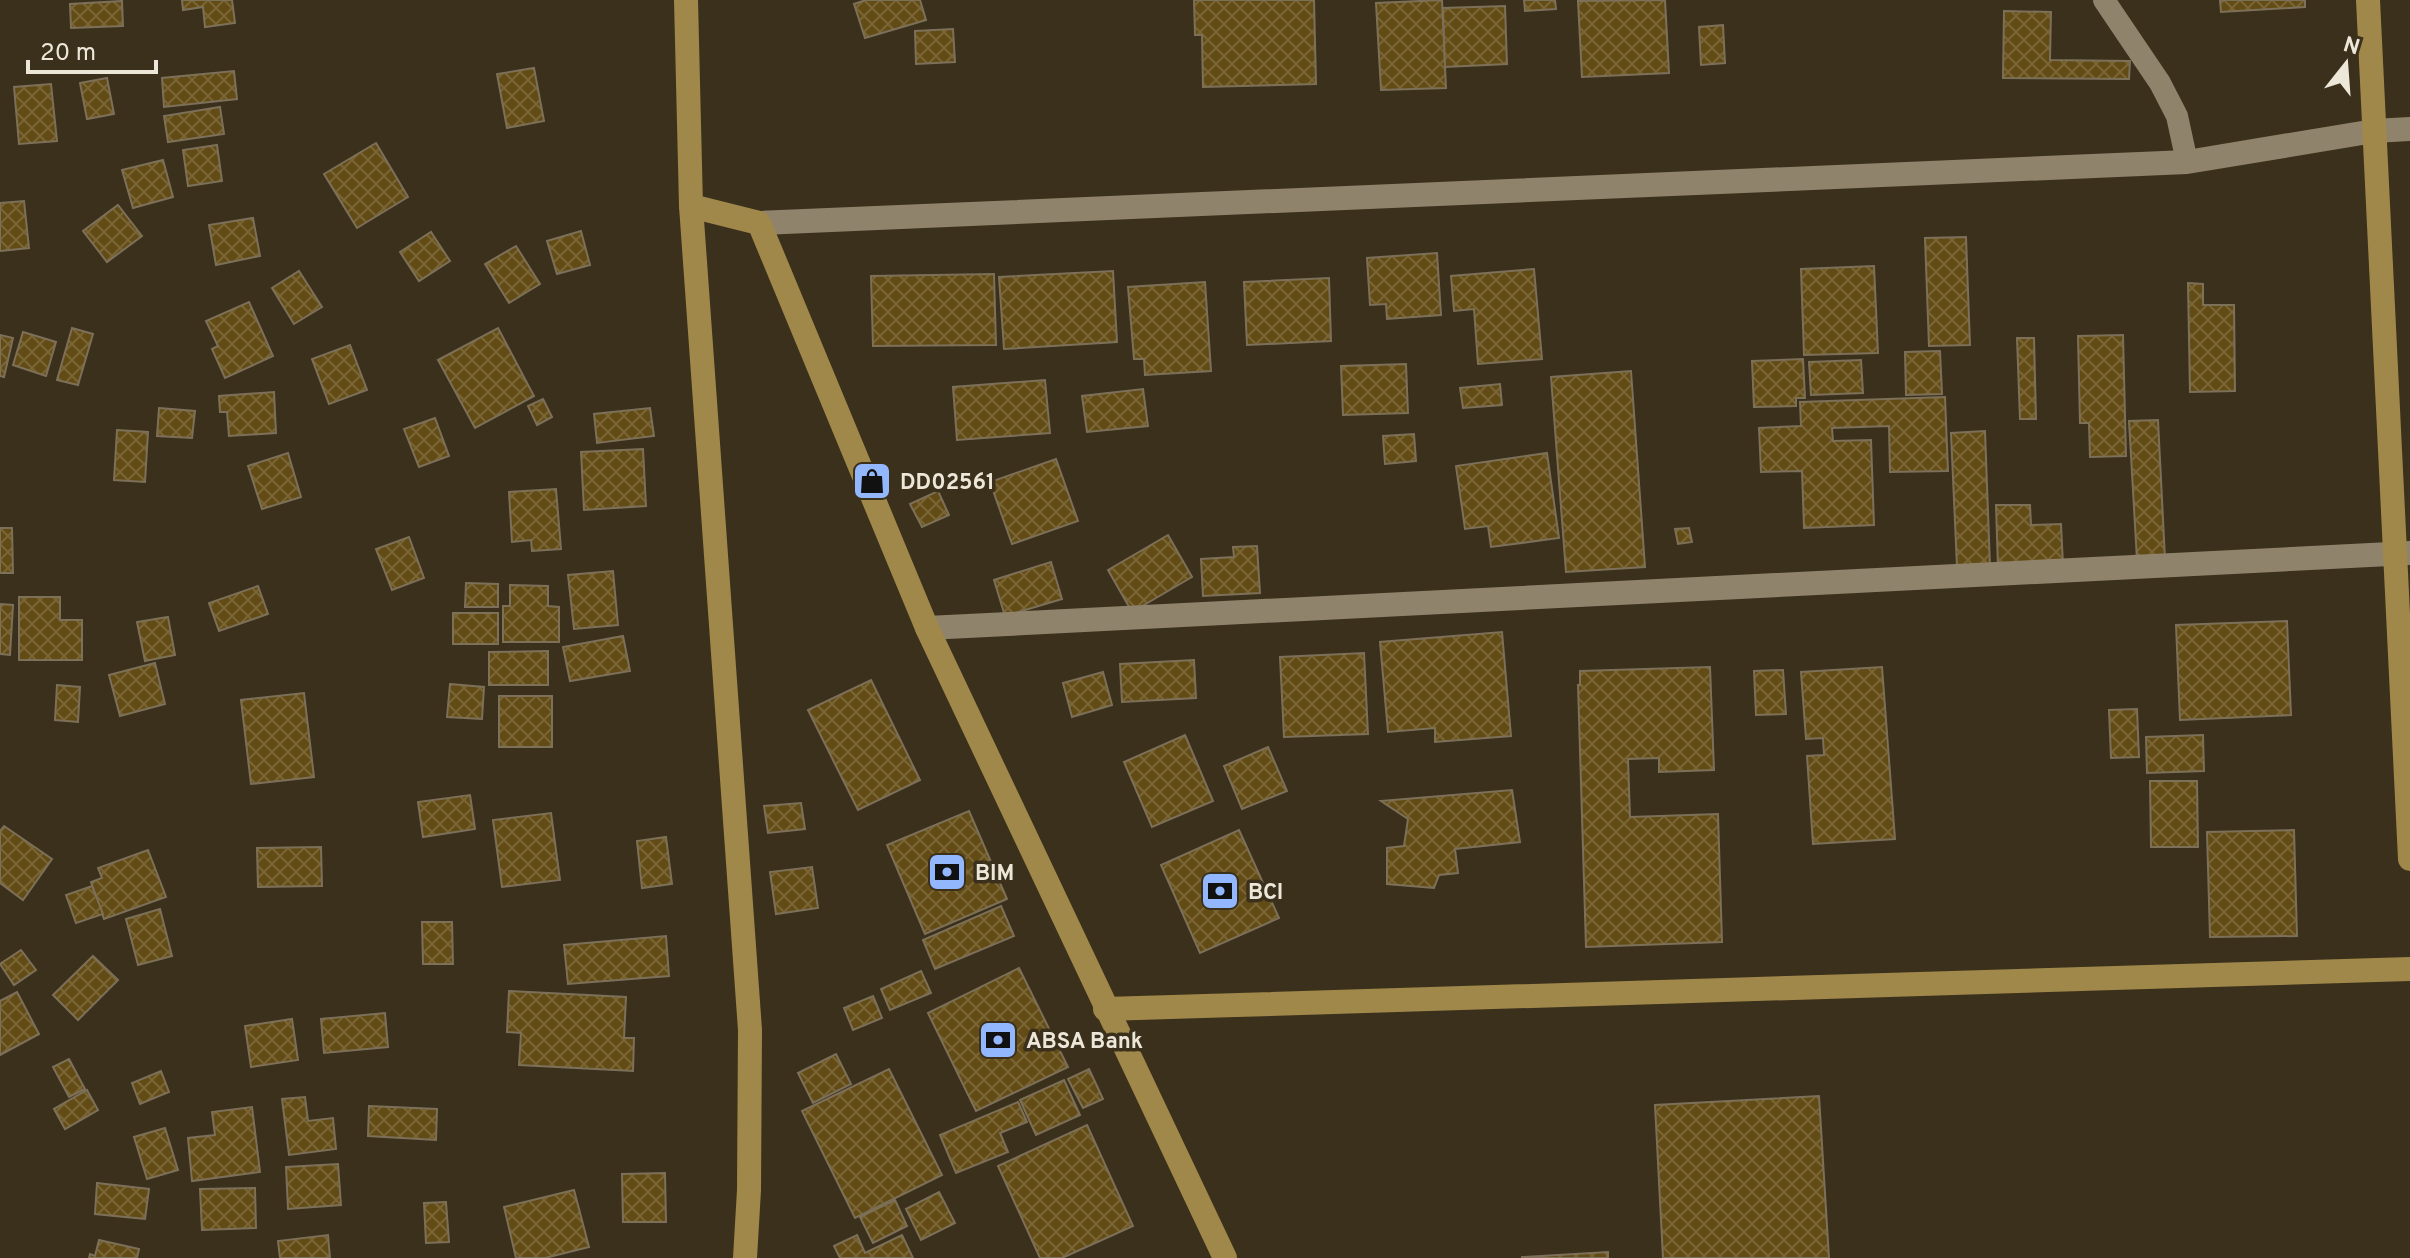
<svg xmlns="http://www.w3.org/2000/svg" width="2410" height="1258" font-family="Overpass,sans-serif">
<style>
.building{fill:url(#building-cross-hatch);stroke:#7c7059;stroke-width:2}
.lines{fill:none;stroke-linecap:round;stroke-linejoin:round}
.lane{stroke:#8f836b;stroke-width:22}
.street{stroke:#8f836b;stroke-width:24}
.secondary{stroke:#a0884b;stroke-width:24}
.labels{text-anchor:middle;stroke-width:7;stroke-linejoin:round;paint-order:stroke}
.poi-label{font-size:22px;font-weight:bold;fill:#ede7da;stroke:#3b301b;text-anchor:start}
</style>
<defs>
<pattern id="building-cross-hatch" width="8" height="8" patternUnits="userSpaceOnUse" patternTransform="scale(2)"><rect width="8" height="8" fill="#634b15"/><path d="M0 0l8 8M0 8l8-8" fill="none" stroke="#7a6536"/></pattern>
</defs>
<rect width="100%" height="100%" fill="#3b301b"/>
<!-- building -->
<g class="building">
<polygon points="182,0 232,0 235,23 205,27 203,7 183,10"/>
<polygon points="866,0 920,0 926,20 865,38 854,4"/>
<polygon points="1194,0 1314,0 1316,84 1203,87 1202,35 1195,35"/>
<polygon points="1442,0 1446,88 1381,90 1376,3"/>
<polygon points="1524,0 1555,0 1556,9 1525,11"/>
<polygon points="1665,0 1669,73 1582,77 1578,1"/>
<polygon points="2220,0 2305,0 2305,7 2221,12"/>
<polygon points="122,1 123,26 71,28 70,4"/>
<polygon points="1505,6 1507,64 1445,67 1443,8"/>
<polygon points="2004,11 2051,12 2050,60 2130,61 2129,79 2003,78"/>
<polygon points="1723,25 1725,63 1701,65 1699,27"/>
<polygon points="953,29 955,62 916,64 915,31"/>
<polygon points="534,68 544,121 507,128 497,74"/>
<polygon points="234,71 237,99 164,107 162,78"/>
<polygon points="107,78 114,114 87,119 80,83"/>
<polygon points="51,84 57,141 19,144 14,87"/>
<polygon points="220,107 224,134 168,142 164,116"/>
<polygon points="376,143 408,197 357,228 324,174"/>
<polygon points="217,145 222,181 188,186 183,150"/>
<polygon points="163,160 173,197 133,208 122,170"/>
<polygon points="24,201 29,248 0,251 0,203"/>
<polygon points="118,205 142,236 107,262 83,231"/>
<polygon points="253,218 260,256 216,265 209,225"/>
<polygon points="581,231 590,265 557,274 547,241"/>
<polygon points="431,232 450,261 419,281 400,252"/>
<polygon points="1966,237 1970,345 1929,346 1925,238"/>
<polygon points="516,246 540,284 509,303 485,264"/>
<polygon points="1437,253 1441,315 1387,319 1386,304 1370,305 1367,258"/>
<polygon points="1874,266 1878,353 1804,355 1801,269"/>
<polygon points="1534,269 1542,359 1478,364 1474,309 1454,311 1451,276"/>
<polygon points="299,271 322,307 294,324 272,288"/>
<polygon points="1113,271 1117,342 1004,349 999,277"/>
<polygon points="994,274 996,345 873,346 871,276"/>
<polygon points="1329,278 1331,341 1247,345 1244,282"/>
<polygon points="1205,282 1211,371 1145,375 1144,359 1134,359 1128,287"/>
<polygon points="2188,283 2203,284 2203,305 2234,305 2235,391 2190,392"/>
<polygon points="249,302 273,356 225,378 212,349 218,346 206,321"/>
<polygon points="72,328 93,334 78,385 57,380"/>
<polygon points="498,328 534,396 475,428 438,360"/>
<polygon points="23,332 56,342 46,376 13,365"/>
<polygon points="0,335 13,338 4,377 0,376"/>
<polygon points="2123,335 2126,456 2090,457 2089,423 2080,423 2078,336"/>
<polygon points="2017,338 2034,338 2036,419 2020,419"/>
<polygon points="350,345 367,390 329,404 312,359"/>
<polygon points="1940,351 1942,394 1906,395 1905,352"/>
<polygon points="1803,359 1805,398 1796,398 1796,406 1754,407 1752,361"/>
<polygon points="1861,360 1863,393 1811,395 1809,362"/>
<polygon points="1406,364 1408,413 1343,415 1341,366"/>
<polygon points="1631,371 1645,567 1566,572 1551,377"/>
<polygon points="1045,380 1050,433 957,440 953,387"/>
<polygon points="1500,384 1502,405 1463,408 1460,388"/>
<polygon points="1143,389 1148,426 1087,432 1082,396"/>
<polygon points="274,392 276,433 229,436 227,412 220,412 219,396"/>
<polygon points="1945,397 1948,471 1890,472 1889,426 1832,428 1833,441 1871,440 1874,525 1804,528 1802,471 1761,472 1759,428 1801,426 1800,402"/>
<polygon points="543,399 552,417 537,425 528,406"/>
<polygon points="159,408 195,411 192,438 157,436"/>
<polygon points="650,408 654,436 597,443 594,414"/>
<polygon points="435,418 449,456 419,467 404,429"/>
<polygon points="2158,420 2165,559 2137,560 2129,421"/>
<polygon points="117,430 148,432 145,482 114,480"/>
<polygon points="1985,431 1990,566 1957,567 1951,433"/>
<polygon points="1414,434 1416,461 1385,464 1383,436"/>
<polygon points="643,449 646,506 584,510 581,452"/>
<polygon points="288,453 301,497 262,509 248,466"/>
<polygon points="1547,453 1559,538 1491,547 1488,526 1465,529 1456,466"/>
<polygon points="1056,459 1078,521 1012,544 990,482"/>
<polygon points="556,489 561,549 532,551 531,540 512,542 509,492"/>
<polygon points="938,491 949,515 922,527 910,504"/>
<polygon points="1996,505 2030,505 2031,525 2061,524 2063,565 1998,568"/>
<polygon points="0,528 12,528 13,573 0,573"/>
<polygon points="1689,528 1692,542 1678,544 1675,529"/>
<polygon points="1168,535 1192,577 1132,612 1108,570"/>
<polygon points="409,537 424,578 392,590 376,549"/>
<polygon points="1257,546 1260,593 1203,596 1201,559 1234,557 1233,547"/>
<polygon points="1051,562 1062,599 1005,616 994,580"/>
<polygon points="613,571 618,625 574,629 568,575"/>
<polygon points="466,583 498,584 498,607 465,607"/>
<polygon points="510,585 548,586 548,606 559,607 559,642 503,642 503,606 510,606"/>
<polygon points="258,586 268,614 219,631 209,603"/>
<polygon points="19,597 60,597 60,620 82,620 82,660 19,660"/>
<polygon points="0,604 13,605 10,655 0,654"/>
<rect x="453" y="613" width="45" height="31"/>
<polygon points="168,617 175,655 145,661 137,622"/>
<polygon points="2287,621 2291,715 2180,720 2176,625"/>
<polygon points="1502,632 1511,736 1435,742 1435,728 1388,732 1380,642"/>
<polygon points="623,636 630,671 570,681 563,647"/>
<polygon points="548,651 548,685 489,685 489,652"/>
<polygon points="1364,653 1368,734 1284,737 1280,657"/>
<polygon points="1194,660 1196,698 1122,702 1120,664"/>
<polygon points="155,663 165,704 120,716 109,675"/>
<polygon points="1710,667 1714,770 1659,772 1659,758 1628,759 1630,817 1718,814 1722,942 1586,947 1578,685 1580,685 1580,671"/>
<polygon points="1882,667 1895,839 1813,844 1807,756 1824,755 1823,738 1806,739 1801,672"/>
<polygon points="1783,670 1786,714 1756,715 1754,671"/>
<polygon points="1103,672 1112,705 1072,717 1063,683"/>
<polygon points="871,680 920,780 858,810 808,710"/>
<polygon points="450,684 484,687 482,719 447,717"/>
<polygon points="57,685 80,687 78,722 55,720"/>
<polygon points="304,693 314,777 251,784 241,700"/>
<rect x="499" y="696" width="53" height="51"/>
<polygon points="2137,709 2139,757 2111,758 2109,710"/>
<polygon points="1185,735 1213,801 1152,827 1124,762"/>
<polygon points="2203,735 2204,771 2147,773 2146,737"/>
<polygon points="1268,747 1287,791 1242,809 1224,766"/>
<polygon points="2150,781 2197,781 2198,847 2151,847"/>
<polygon points="1512,790 1520,842 1455,849 1458,873 1439,875 1434,888 1387,884 1387,848 1404,846 1408,819 1381,801"/>
<polygon points="470,795 475,829 423,837 418,802"/>
<polygon points="801,803 805,829 768,833 764,806"/>
<polygon points="969,811 1007,899 925,934 887,845"/>
<polygon points="551,813 560,880 502,887 493,820"/>
<polygon points="4,826 52,859 23,900 0,883 0,831"/>
<polygon points="1239,830 1279,918 1200,953 1161,865"/>
<polygon points="2294,830 2297,936 2210,937 2207,832"/>
<polygon points="666,837 672,884 642,888 637,841"/>
<polygon points="321,847 322,886 258,887 257,848"/>
<polygon points="148,850 166,897 104,919 91,882 102,878 98,868"/>
<polygon points="812,867 818,908 776,914 770,872"/>
<polygon points="92,886 103,914 76,923 66,895"/>
<polygon points="1001,906 1014,936 935,969 923,940"/>
<polygon points="160,909 172,956 138,965 126,919"/>
<polygon points="422,922 452,922 453,964 423,964"/>
<polygon points="666,936 669,976 568,984 564,945"/>
<polygon points="21,950 36,970 14,985 0,964"/>
<polygon points="93,956 118,980 78,1020 53,995"/>
<polygon points="1019,968 1068,1067 976,1111 928,1013"/>
<polygon points="921,971 931,993 890,1010 881,989"/>
<polygon points="509,991 626,997 624,1038 634,1038 633,1071 519,1065 521,1033 507,1032"/>
<polygon points="17,992 39,1034 0,1055 0,1001"/>
<polygon points="873,996 882,1018 853,1030 844,1008"/>
<polygon points="385,1013 388,1047 324,1053 321,1019"/>
<polygon points="292,1019 298,1060 251,1067 245,1026"/>
<polygon points="836,1054 851,1084 813,1103 798,1073"/>
<polygon points="69,1059 85,1089 69,1097 53,1067"/>
<polygon points="889,1069 942,1175 855,1218 802,1111"/>
<polygon points="1089,1069 1103,1099 1083,1108 1068,1079"/>
<polygon points="161,1071 169,1092 140,1104 132,1083"/>
<polygon points="1064,1080 1080,1115 1036,1135 1020,1100"/>
<polygon points="87,1090 98,1110 65,1129 54,1109"/>
<polygon points="1819,1096 1829,1258 1663,1258 1655,1105"/>
<polygon points="305,1097 308,1121 333,1118 336,1149 289,1155 282,1099"/>
<polygon points="1018,1102 1027,1122 1000,1133 1008,1152 956,1173 940,1135"/>
<polygon points="369,1106 437,1109 436,1140 368,1136"/>
<polygon points="252,1107 260,1172 192,1181 188,1138 215,1135 212,1112"/>
<polygon points="1087,1125 1133,1226 1062,1258 1040,1258 998,1166"/>
<polygon points="165,1128 178,1170 147,1179 134,1137"/>
<polygon points="338,1164 341,1205 288,1209 286,1167"/>
<polygon points="665,1173 666,1222 623,1222 622,1174"/>
<polygon points="97,1183 149,1189 145,1219 95,1214"/>
<polygon points="255,1188 256,1228 202,1230 200,1189"/>
<polygon points="574,1190 589,1247 545,1258 516,1258 504,1207"/>
<polygon points="939,1192 955,1223 921,1240 906,1209"/>
<polygon points="895,1200 907,1226 873,1243 860,1217"/>
<polygon points="446,1202 449,1242 426,1243 424,1203"/>
<polygon points="328,1235 330,1258 280,1258 278,1241"/>
<polygon points="857,1235 865,1253 902,1235 913,1258 840,1258 834,1246"/>
<polygon points="99,1240 139,1249 137,1258 89,1258 90,1254 95,1256"/>
<polygon points="1608,1252 1608,1258 1522,1258 1522,1257"/>
</g>
<g class="lines">
<!-- lane -->
<polyline class="lane" points="2104,0 2160,83 2177,116 2187,162"/>
<!-- street -->
<g class="street">
<polyline points="759,223 2187,162 2374,131 2410,129"/>
<polyline points="927,628 2410,553"/>
</g>
<!-- secondary -->
<g class="secondary">
<polyline points="686,0 691,206 750,1030 749,1190 745,1258"/>
<polyline points="2368,0 2410,859"/>
<polyline points="691,206 759,223 927,628 1225,1258"/>
<polyline points="1105,1009 2410,969"/>
</g>
</g>
<!-- icons -->
<defs>
<g id="shop-square" transform="scale(2)"><rect x="-9" y="-9" width="18" height="18" rx="4" fill="#93b7fd" stroke="#3b301b"/><path d="M-5-2.5h2.3a2.7 3.5 0 0 1 5.4 0H5L5.5 6h-11ZM-1.5-2.5h3a1.5 2.3 0 0 0-3 0Z" fill="#111"/></g>
<g id="bank-square" transform="scale(2)"><rect x="-9" y="-9" width="18" height="18" rx="4" fill="#93b7fd" stroke="#3b301b"/><path d="M-6-4H6V4H-6ZM0-2.3a2.3 2.3 0 1 0 0 4.6a2.3 2.3 0 1 0 0-4.6Z" fill="#111"/></g>
</defs>
<g fill-rule="evenodd">
<use href="#shop-square" x="872" y="481"/>
<use href="#bank-square" x="947" y="872"/>
<use href="#bank-square" x="1220" y="891"/>
<use href="#bank-square" x="998" y="1040"/>
</g>
<g class="labels">
<!-- poi labels -->
<g class="poi-label">
<text x="900" y="489">DD02561</text>
<text x="975" y="880">BIM</text>
<text x="1248" y="899">BCI</text>
<text x="1026" y="1048">ABSA Bank</text>
</g>
</g>
<!-- north arrow -->
<g transform="translate(2346 64) rotate(17)" stroke="#3b301b" stroke-width="6" paint-order="stroke">
<path d="M0-6L14 30L0 20L-14 30Z" fill="#ede7da"/>
<text y="-12" font-size="22" font-weight="bold" text-anchor="middle" fill="#ede7da">N</text>
</g>
<!-- scale -->
<path d="M28 60v12h128v-12" fill="none" stroke="#ede7da" stroke-width="4"/>
<text x="40" y="60" font-size="24" fill="#ede7da" stroke="#3b301b" stroke-width="6" paint-order="stroke">20 m</text>
</svg>
